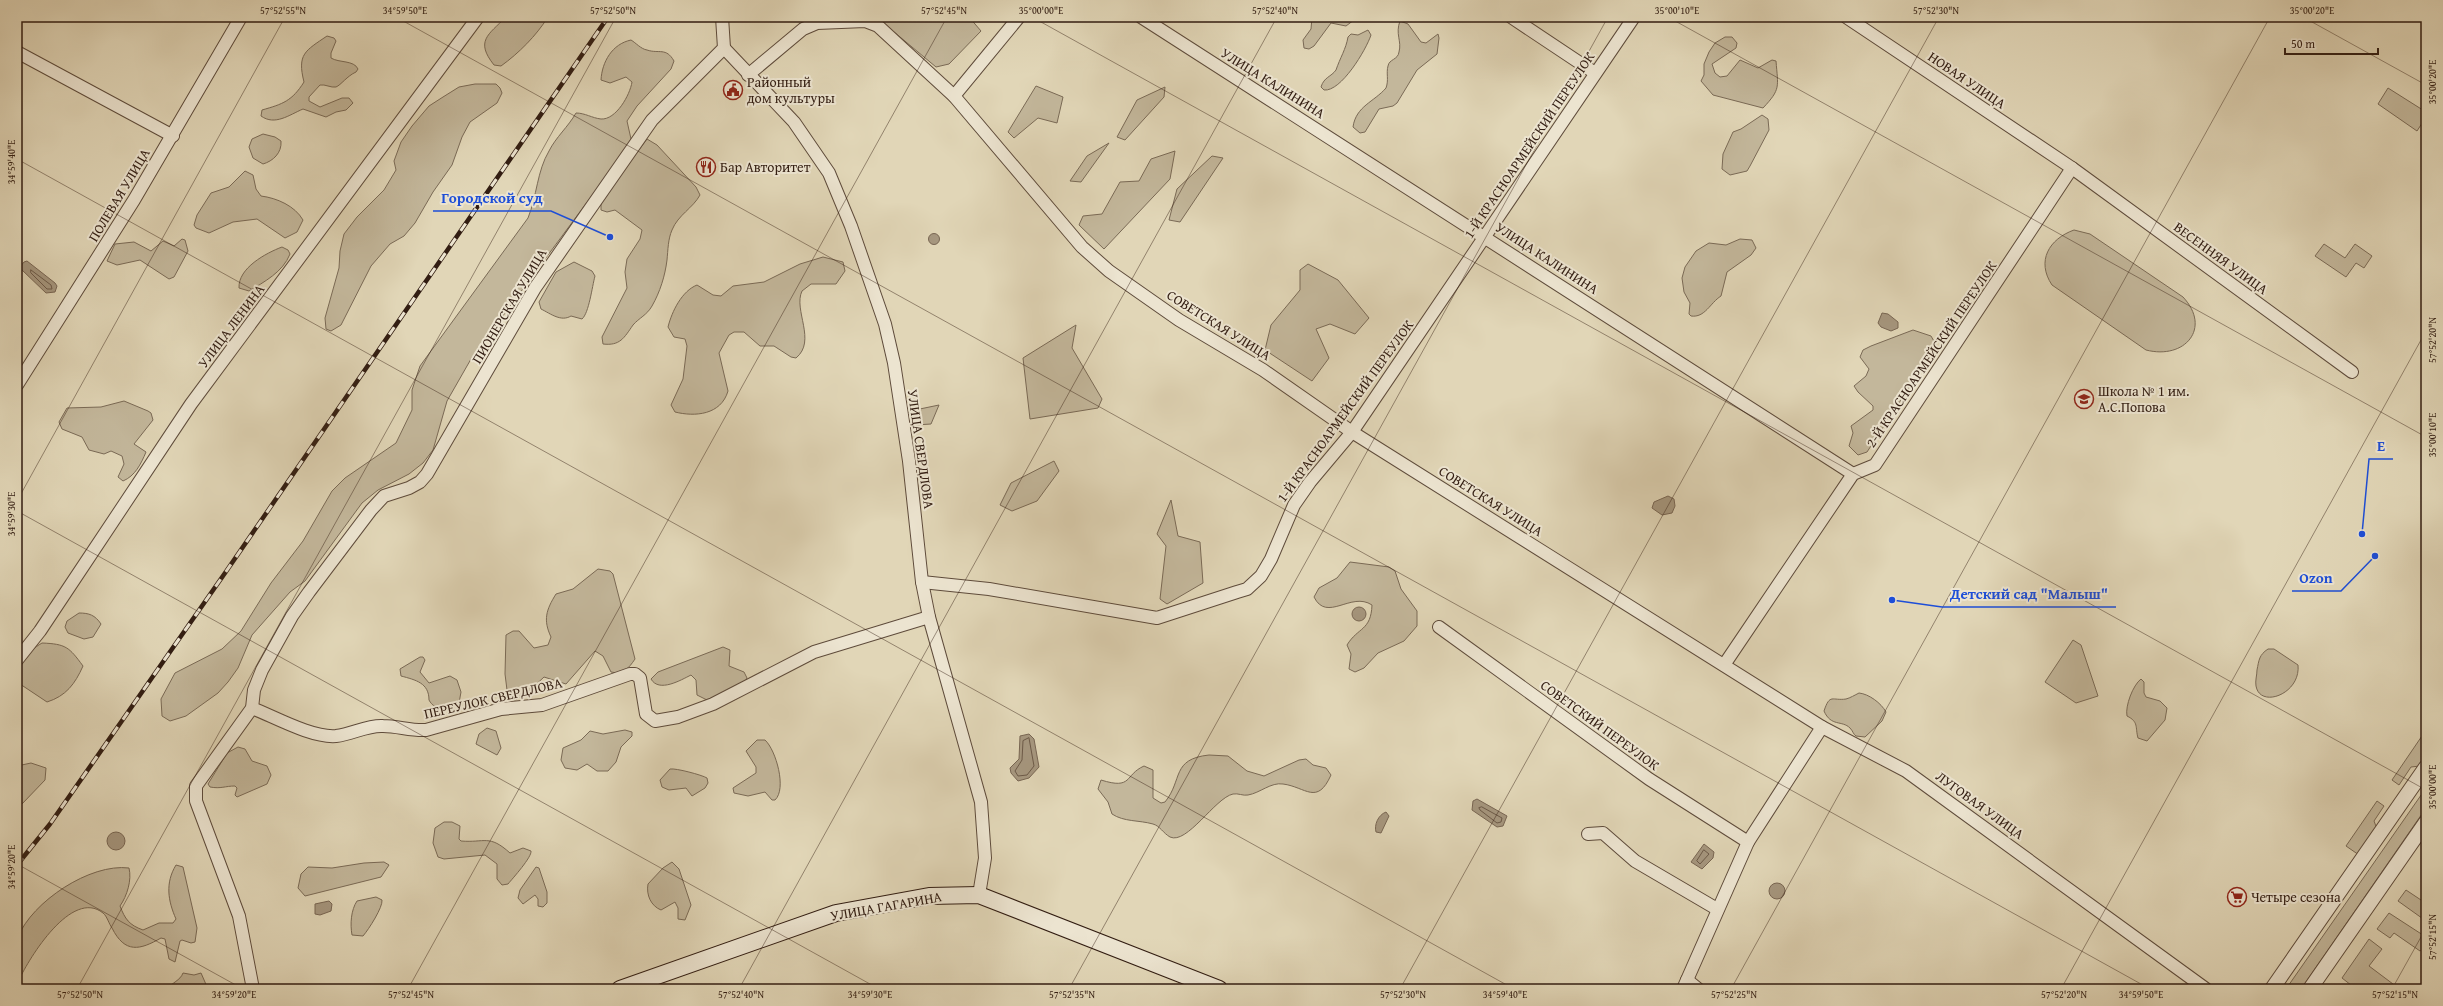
<svg xmlns="http://www.w3.org/2000/svg" width="2443" height="1006" font-family="'Gentium Book Plus',serif">
<style>
.green{fill:#c3b79b;stroke:#7a6a56}
.water{fill:#a6977f;stroke:#786653}
.lines{fill:none;stroke-linecap:round;stroke-linejoin:round}
.shore{stroke:#6c5a48;stroke-width:1}
.minor-casing{stroke:#5e4b3b;stroke-width:14}
.tertiary-casing{stroke:#5e4b3b;stroke-width:16}
.secondary-casing{stroke:#321d12;stroke-width:18}
.minor{stroke:#ece4d0;stroke-width:12}
.tertiary{stroke:#ece4d0;stroke-width:14}
.secondary{stroke:#ece4d0;stroke-width:16}
.rail-casing{stroke:#321d12;stroke-width:4.5}
.rail{stroke:#ece4d0;stroke-width:3;stroke-dasharray:9;stroke-linecap:butt}
.ticks{fill:none;stroke:#321d12;stroke-width:1;stroke-opacity:0.45}
.labels{text-anchor:middle;stroke-width:4;stroke-linejoin:round;paint-order:stroke}
.street-label{font-size:14px;fill:#321d12;stroke:#ece4d0}
.poi-label{font-size:14px;fill:#321d12;stroke:#ece4d0;text-anchor:start}
.leader{fill:none;stroke:#1d4ed8;stroke-width:1.5}
.callout-dot{fill:#1d4ed8;stroke:#ece4d0;stroke-width:1.5}
.callout-label{font-size:15px;text-anchor:middle;font-weight:bold;fill:#1d4ed8;stroke:#ece4d0;stroke-width:4;stroke-linejoin:round;paint-order:stroke}
.neatline{fill:none;stroke:#321d12;stroke-width:1.5}
.ticks-label{font-size:10px;text-anchor:middle;fill:#321d12}
</style>
<rect width="100%" height="100%" fill="#e1d6b7"/>
<filter id="stains"><feTurbulence type="fractalNoise" baseFrequency=".005" numOctaves="4"/><feColorMatrix values="0 0 0 0 .2 0 0 0 0 .09 0 0 0 0 .02 0 0 0 .5 -.17"/></filter>
<radialGradient id="worn" r=".72"><stop offset=".6" stop-color="#630" stop-opacity="0"/><stop offset="1" stop-color="#630" stop-opacity=".3"/></radialGradient>
<!-- green -->
<g class="green">
<path d="M506,17H548C536,36 519,53 501,66L494,65C475,41 488,35 506,17Z"/>
<polygon points="820,17 969,17 981,31 949,64 936,67 876,17"/>
<polygon points="1312,17 1358,17 1346,26 1331,23 1314,46 1309,49 1304,48 1303,40 1311,29"/>
<path d="M1400,21L1408,24L1421,42L1426,43L1438,34L1439,38L1437,54L1417,70L1397,103L1393,106L1379,109L1365,132L1360,133L1353,127C1356,106 1374,102 1386,88C1389,80 1386,73 1388,66C1389,59 1398,60 1399,52C1402,41 1395,34 1400,21Z"/>
<path d="M1368,30L1371,35C1366,50 1341,92 1324,90L1321,87C1324,77 1331,77 1336,70C1340,58 1346,49 1348,37L1351,34L1358,35Z"/>
<path d="M327,36L334,38L336,41L331,53V58C339,63 354,60 358,69L356,72C347,76 341,85 336,87C331,88 325,84 320,85L309,97V101L320,107L342,98H349L353,103L346,110L336,112L326,117L303,109C289,115 275,126 261,116L262,110C283,104 292,101 304,82C297,54 305,51 327,36Z"/>
<path d="M1725,37H1732L1737,43L1736,48L1712,64L1715,73L1720,77L1727,76L1740,60L1758,68L1772,60L1776,61C1778,87 1781,89 1763,108L1713,95L1701,81L1704,75V64L1709,52L1715,43Z"/>
<path d="M631,40C636,43 641,49 647,50C659,54 666,47 674,61L671,69L637,106L627,121L631,139L622,155L471,359L447,401L433,450L423,463L409,474L378,490L362,503L305,581L290,592L252,635L238,668L228,682L218,693L186,716L170,721L162,716L161,699L175,673L222,649L241,631L271,583L303,541L332,491L345,478L396,443L412,410V390L420,366L528,218C537,196 537,171 549,151C556,137 568,127 576,113C585,113 592,118 601,119C616,120 630,95 632,82L626,77L610,83L601,80C602,62 612,44 631,40Z"/>
<polygon points="475,84 496,84 500,88 502,93 497,103 470,122 462,137 452,165 433,192 415,223 404,236 390,244 371,266 341,325 331,331 326,329 325,318 339,268 340,251 344,234 357,217 384,190 396,170 394,161 401,142 412,126 429,106 443,97 459,87"/>
<polygon points="1036,86 1063,97 1057,123 1038,118 1014,138 1008,132"/>
<polygon points="1165,87 1164,97 1125,140 1117,137 1137,100"/>
<polygon points="2388,88 2426,112 2426,117 2417,131 2378,104"/>
<polygon points="1762,115 1768,119 1769,130 1750,166 1747,171 1730,175 1722,169 1723,154 1733,132 1741,129"/>
<path d="M263,134L275,137L281,141C282,153 273,161 263,164L253,158L249,147L252,139Z"/>
<path d="M647,139L657,145L696,187L700,195C693,208 678,215 672,230C668,239 668,250 667,260C665,276 660,292 652,306C647,315 639,318 633,325C624,338 620,346 603,344L602,337L627,288L625,272L627,259L640,239L642,230L615,210L607,212L601,210V201Z"/>
<polygon points="1109,143 1081,182 1070,181 1087,156"/>
<polygon points="1175,151 1170,179 1104,249 1079,225 1083,216 1102,214 1120,182 1139,181 1151,159"/>
<polygon points="1212,156 1223,158 1180,222 1169,220 1177,189"/>
<path d="M245,171L253,175L256,189L261,196C277,198 295,206 303,220L297,232L285,238L257,219L233,222L209,233L196,228L194,225L197,215L211,193L229,187Z"/>
<path d="M2074,230L2090,234L2183,297C2212,328 2185,360 2146,350L2052,285C2036,261 2049,239 2074,230Z"/>
<polygon points="182,239 185,240 188,251 174,277 169,279 140,260 117,265 107,261 115,244 134,242 151,251 163,241 174,246"/>
<path d="M1740,239L1752,240L1756,248L1751,255L1727,272L1721,296C1710,303 1705,318 1691,316L1689,314L1690,303L1684,292L1682,278L1685,267L1696,251L1709,243L1726,245Z"/>
<polygon points="2324,244 2345,258 2355,244 2372,256 2364,268 2356,263 2346,277 2315,256"/>
<path d="M282,247L288,250L290,254C283,272 264,282 249,291L239,288C238,268 266,253 282,247Z"/>
<path d="M823,257L843,262L845,271L836,284H811L802,291C793,310 817,341 796,358L791,357L774,346H760L744,332H734L729,335L719,353L728,391C721,415 695,417 675,412L671,405L683,379L687,346L685,339L674,337L668,327C672,311 682,291 697,285L713,295L721,296L733,286L764,282L800,264Z"/>
<path d="M574,262L592,271L595,276C592,287 589,313 582,319L571,316C561,322 551,314 541,309L539,302L556,272Z"/>
<polygon points="1308,264 1338,280 1369,318 1355,334 1330,324 1316,329 1329,358 1312,381 1265,350 1271,325 1300,290 1300,270"/>
<polygon points="1076,325 1072,348 1102,399 1098,408 1030,419 1023,358"/>
<polygon points="1913,330 1931,336 1935,343 1933,351 1867,452 1858,455 1849,446 1853,433 1851,426 1873,410 1873,406 1858,392 1854,386 1866,376 1869,369 1860,357 1863,350 1871,346"/>
<path d="M124,401L148,411L151,413L153,420L134,444L146,452C141,464 135,476 123,481L118,477L124,464L122,456L111,451L104,454L89,450L82,437L62,429L59,422L67,408L101,407Z"/>
<polygon points="939,405 931,424 916,425 915,410"/>
<polygon points="1054,461 1059,471 1037,501 1012,511 1000,505 1011,483"/>
<polygon points="1171,500 1178,536 1200,542 1203,583 1167,604 1160,599 1166,546 1157,534"/>
<path d="M1350,562L1389,567L1395,571L1401,589L1417,611V626L1404,641L1378,653L1364,668L1355,672L1349,669L1351,654L1347,645C1358,627 1371,631 1372,605C1351,591 1327,623 1314,597L1319,588L1337,578Z"/>
<path d="M598,569L610,571L613,574L635,659C629,668 623,675 611,672L603,656L595,651L566,684L544,677L528,692L512,702L508,698L505,674L506,635L513,631H519L534,648L548,645L551,637C543,620 546,610 556,594L573,589Z"/>
<path d="M79,613C89,613 95,615 101,624L93,637L84,639L68,633L65,627L67,621Z"/>
<polygon points="2073,640 2081,645 2098,696 2076,703 2045,682"/>
<path d="M42,643C66,644 69,647 83,666C75,684 66,696 47,702L17,682C17,663 27,652 42,643Z"/>
<path d="M723,647L730,650L729,666L744,672L747,678L742,687L707,700L697,695L696,680L691,675C681,680 659,693 651,679L658,672Z"/>
<path d="M2268,649H2274L2298,665C2301,694 2260,709 2256,686C2255,681 2257,675 2257,670C2259,660 2259,655 2268,649Z"/>
<path d="M420,657H423L425,660L420,672L429,683L450,676L457,680L461,692L459,703C450,709 435,712 429,700C429,683 416,680 401,676L400,669Z"/>
<path d="M2141,679L2144,682V693L2146,697L2160,701L2167,708L2165,720L2147,741L2138,738C2135,727 2139,722 2127,716C2125,706 2133,685 2141,679Z"/>
<path d="M1859,693C1869,694 1881,703 1886,712L1882,721L1865,737L1856,736C1853,734 1853,731 1850,728C1842,720 1831,727 1824,711C1830,693 1832,701 1846,699C1850,698 1855,695 1859,693Z"/>
<polygon points="487,728 496,731 501,748 497,755 476,744 479,734"/>
<polygon points="625,730 632,732 632,736 621,747 616,762 608,771 597,771 587,764 577,770 565,768 561,760 563,748 581,740 590,731 603,734"/>
<polygon points="2426,730 2426,757 2420,766 2411,767 2399,785 2392,780"/>
<path d="M757,740H765C776,750 787,789 775,800H772L765,792L748,796L734,793L733,788L756,773V767L746,751Z"/>
<path d="M238,747L245,749L252,761L267,766L271,775L267,784L237,797L235,795L237,788L235,786C225,786 221,789 210,787L208,784L227,753Z"/>
<path d="M1209,755L1228,756L1247,771L1264,776L1299,760L1306,759L1313,765L1326,768L1331,775C1317,806 1306,787 1283,784C1271,782 1260,793 1248,795C1243,796 1238,793 1233,794C1215,798 1187,845 1170,837C1163,833 1160,826 1153,824C1139,820 1124,822 1112,814L1108,802L1098,789L1101,780C1133,790 1124,775 1144,766L1153,770V798L1161,803L1165,802C1183,780 1171,759 1209,755Z"/>
<polygon points="31,763 46,768 45,780 22,804 17,806 17,766"/>
<path d="M670,769C676,768 702,775 707,778L708,783L705,788L692,796L686,788L669,790L662,787L660,780Z"/>
<polygon points="2426,788 2426,808 2301,989 2286,989"/>
<polygon points="2377,801 2384,806 2374,821 2377,829 2359,855 2346,846"/>
<path d="M444,822H452L460,826L459,839L461,841C485,843 489,834 510,853L523,848L531,851C532,857 513,878 508,884L502,885L497,879V864L485,855L444,859L438,857L433,843L435,828Z"/>
<polygon points="384,862 389,865 381,877 305,896 298,888 301,874 308,867 332,868 364,863"/>
<path d="M672,862L679,869L691,905L685,920L678,919V908L675,902L661,910C651,906 646,895 648,884L663,868Z"/>
<path d="M176,865L183,867L197,928L195,942L191,943L182,940L180,941L175,962L169,959L165,939L161,938C140,950 125,954 112,928C109,924 107,916 103,913C72,888 29,958 19,980L23,989H17C17,977 13,947 18,937C32,902 90,863 129,868C132,880 127,896 120,906C125,919 129,925 143,930L159,923H173L176,919C168,901 165,883 176,865Z"/>
<polygon points="536,867 539,868 547,892 547,903 543,907 538,906 538,899 535,895 523,904 518,898 520,890"/>
<polygon points="2406,890 2421,900 2426,894 2426,921 2398,901"/>
<path d="M376,897L382,900C383,907 369,929 363,936L352,935C350,924 351,910 357,901Z"/>
<polygon points="2389,913 2426,937 2426,951 2423,949 2420,951 2394,933 2390,938 2377,929"/>
<polygon points="2369,939 2382,949 2369,966 2397,987 2395,989 2356,989 2342,978"/>
<path d="M183,973L194,975L201,973L208,989H168C172,982 180,981 183,973Z"/>
</g>
<!-- water -->
<g class="water">
<circle cx="934" cy="239" r="5.5"/>
<polygon points="27,261 55,283 57,286 55,292 46,293 22,270 20,267 24,262"/>
<polygon points="1882,313 1888,314 1898,322 1898,328 1891,331 1881,327 1878,323"/>
<polygon points="1668,496 1674,499 1675,506 1672,513 1662,515 1652,508 1654,502"/>
<circle cx="1359" cy="614" r="7"/>
<polygon points="1029,734 1034,739 1039,767 1029,778 1018,781 1011,773 1010,768 1019,759 1020,736"/>
<polygon points="1477,799 1507,816 1503,826 1497,827 1472,810 1473,801"/>
<path d="M1386,812L1389,816L1381,833L1376,832C1374,825 1378,815 1386,812Z"/>
<circle cx="116" cy="841" r="9"/>
<polygon points="1704,844 1714,852 1713,858 1702,869 1691,862"/>
<circle cx="1777" cy="891" r="8"/>
<polygon points="329,901 332,904 331,911 320,915 315,914 315,904"/>
</g>
<g class="lines">
<!-- shore -->
<g class="shore">
<polygon points="31,270 51,285 52,289 47,289 31,273"/>
<polygon points="1029,738 1034,766 1027,775 1018,776 1015,771 1022,760 1023,741"/>
<polygon points="1482,807 1502,818 1501,822 1497,823 1480,810 1479,808"/>
<polygon points="1704,850 1709,854 1700,864 1697,861"/>
</g>
<!-- minor casing -->
<g class="minor-casing">
<g id="minor">
<polyline points="1141,17 1853,474"/>
<polyline points="1511,17 1595,73"/>
<polyline points="1846,17 2072,168 2352,372"/>
<polyline points="724,48 794,122 829,173 851,226 885,324 894,363 909,461 922,582 929,617 981,802 985,858 979,895"/>
<polyline points="17,52 173,136"/>
<polyline points="748,75 803,29 817,23 865,21 878,26 954,96 1082,247 1109,271 1179,320 1263,370 1352,432 1822,727 1906,771 2206,989"/>
<polyline points="954,96 1019,17"/>
<polyline points="17,385 134,200 241,17"/>
<polyline points="922,582 989,589 1157,618 1237,592 1247,589 1261,576 1271,559 1294,505 1310,482 1352,432 1634,17"/>
<polyline points="1439,627 1649,779 1748,842"/>
<polyline points="17,660 40,631 191,404 478,17"/>
<polyline points="1724,665 1853,474 1875,465 2072,168"/>
<path d="M252,708C275,717 312,738 336,736C353,734 367,725 383,726C398,726 411,731 426,730L501,709L542,705L630,674H635L640,678L646,714L655,721L678,717L713,704L814,652L929,617"/>
<polyline points="1588,834 1603,833 1635,861 1717,909"/>
<polyline points="1687,980 1698,989"/>
<polyline points="253,989 239,916 196,801 196,786 252,708 254,690 262,670 292,616 309,592 371,510 384,496 409,488 420,482 427,474 535,288 652,120 724,48 722,17"/>
<polyline points="1683,989 1748,842 1822,727"/>
</g>
</g>
<!-- tertiary casing -->
<g class="tertiary-casing">
<g id="tertiary">
<polyline points="2272,989 2426,767"/>
<polyline points="2310,989 2426,822"/>
</g>
</g>
<!-- secondary casing -->
<g class="secondary-casing">
<polyline id="secondary" points="620,989 836,913 929,896 979,895 1219,989"/>
</g>
<!-- minor -->
<use href="#minor" class="minor"/>
<!-- tertiary -->
<use href="#tertiary" class="tertiary"/>
<!-- secondary -->
<use href="#secondary" class="secondary"/>
<!-- rail casing -->
<g class="rail-casing">
<polyline id="rail" points="17,865 50,824 225,573 608,17"/>
</g>
<!-- rail -->
<use href="#rail" class="rail"/>
</g>
<!-- ticks -->
<path class="ticks" d="M396,17L2150,989M1032,17L2426,790M1668,17L2426,437M2303,17L2426,85M17,159L1514,989M17,501L285,17M17,511L879,989M17,864L243,989M77,989L616,17M408,989L947,17M739,989L1277,17M1069,989L1608,17M1400,989L1939,17M1731,989L2270,17M2061,989L2426,331M2392,989L2426,928"/>
<!-- icons -->
<defs>
<g id="civic-ring" transform="scale(1)"><circle r="9.5" fill="#ece4d0" stroke="#8f2418" stroke-width="1.5"/><path d="M-.6-6.5H3V-4.5H.6V-3L4-1V1h2V6H-6V1h2V-1L-.6-3ZM-1.2 2.5V6h2.4V2.5Z" fill="#8f2418"/></g>
<g id="restaurant-ring" transform="scale(1)"><circle r="9.5" fill="#ece4d0" stroke="#8f2418" stroke-width="1.5"/><path d="M-5-6h1v4h1v-4h1v4h1v-4h1v5L-1.5 .5V6h-2V.5L-5-1ZM5-6V6H3V1.5H1.5Q1.5-4 5-6Z" fill="#8f2418"/></g>
<g id="school-ring" transform="scale(1)"><circle r="9.5" fill="#ece4d0" stroke="#8f2418" stroke-width="1.5"/><path d="M0-5L7-2L0 1L-7-2ZM-4 1L0 2.5L4 1V4Q0 6-4 4Z" fill="#8f2418"/></g>
<g id="supermarket-ring" transform="scale(1)"><circle r="9.5" fill="#ece4d0" stroke="#8f2418" stroke-width="1.5"/><path d="M-6-5.5h2.5l.6 2H6L4.5 2H-2.5L-4.4-4H-6ZM-1.5 3.2a1.3 1.3 0 1 0 .1 0ZM3 3.2a1.3 1.3 0 1 0 .1 0Z" fill="#8f2418"/></g>
</defs>
<g fill-rule="evenodd">
<use href="#civic-ring" x="733" y="90"/>
<use href="#restaurant-ring" x="706" y="167"/>
<use href="#school-ring" x="2084" y="399"/>
<use href="#supermarket-ring" x="2237" y="897"/>
</g>
<g class="labels">
<!-- street labels -->
<g class="street-label">
<text transform="translate(1967 80) rotate(34)" y="5">НОВАЯ УЛИЦА</text>
<text transform="translate(1273 83) rotate(32)" y="5">УЛИЦА КАЛИНИНА</text>
<text transform="translate(1529 145) rotate(-56)" y="5">1-Й КРАСНОАРМЕЙСКИЙ ПЕРЕУЛОК</text>
<text transform="translate(119 195) rotate(-59)" y="5">ПОЛЕВАЯ УЛИЦА</text>
<text transform="translate(1547 258) rotate(33)" y="5">УЛИЦА КАЛИНИНА</text>
<text transform="translate(2221 258) rotate(36)" y="5">ВЕСЕННЯЯ УЛИЦА</text>
<text transform="translate(509 306) rotate(-59)" y="5">ПИОНЕРСКАЯ УЛИЦА</text>
<text transform="translate(1219 325) rotate(32)" y="5">СОВЕТСКАЯ УЛИЦА</text>
<text transform="translate(231 326) rotate(-53)" y="5">УЛИЦА ЛЕНИНА</text>
<text transform="translate(1931 354) rotate(-56)" y="5">2-Й КРАСНОАРМЕЙСКИЙ ПЕРЕУЛОК</text>
<text transform="translate(1345 411) rotate(-54)" y="5">1-Й КРАСНОАРМЕЙСКИЙ ПЕРЕУЛОК</text>
<text transform="translate(921 449) rotate(82)" y="5">УЛИЦА СВЕРДЛОВА</text>
<text transform="translate(1491 501) rotate(32)" y="5">СОВЕТСКАЯ УЛИЦА</text>
<text transform="translate(493 698) rotate(-13)" y="5">ПЕРЕУЛОК СВЕРДЛОВА</text>
<text transform="translate(1600 725) rotate(36)" y="5">СОВЕТСКИЙ ПЕРЕУЛОК</text>
<text transform="translate(1980 805) rotate(36)" y="5">ЛУГОВАЯ УЛИЦА</text>
<text transform="translate(886 906) rotate(-10)" y="5">УЛИЦА ГАГАРИНА</text>
</g>
<!-- poi labels -->
<g class="poi-label">
<text x="747" y="87">Районный<tspan x="747" dy="16">дом культуры</tspan></text>
<text x="720" y="172">Бар Авторитет</text>
<text x="2098" y="396">Школа № 1 им.<tspan x="2098" dy="16">А.С.Попова</tspan></text>
<text x="2251" y="902">Четыре сезона</text>
</g>
</g>
<!-- callouts -->
<path class="leader" d="M610 237L551 211H433M2362 534L2369 459H2393M2375 556L2341 591H2292M1892 600L1942 607H2116"/>
<g class="callout-dot">
<circle cx="610" cy="237" r="4"/>
<circle cx="2362" cy="534" r="4"/>
<circle cx="2375" cy="556" r="4"/>
<circle cx="1892" cy="600" r="4"/>
</g>
<g class="callout-label">
<text x="492" y="203">Городской суд</text>
<text x="2381" y="451">Е</text>
<text x="2316" y="583">Ozon</text>
<text x="2029" y="599">Детский сад "Малыш"</text>
</g>
<!-- margin -->
<rect width="2443" height="1006" fill="none" stroke="#e1d6b7" stroke-width="44"/>
<!-- scale -->
<path d="M2285 48v6h93v-6" fill="none" stroke="#321d12" stroke-width="2"/>
<text x="2291" y="48" font-size="12" fill="#321d12" stroke="#ece4d0" stroke-width="3" paint-order="stroke">50 m</text>
<rect x="22" y="22" width="2399" height="962" class="neatline"/>
<g class="ticks-label">
<text x="283" y="14">57°52'55"N</text>
<text x="405" y="14">34°59'50"E</text>
<text x="613" y="14">57°52'50"N</text>
<text x="944" y="14">57°52'45"N</text>
<text x="1041" y="14">35°00'00"E</text>
<text x="1275" y="14">57°52'40"N</text>
<text x="1677" y="14">35°00'10"E</text>
<text x="1936" y="14">57°52'30"N</text>
<text x="2312" y="14">35°00'20"E</text>
<text transform="translate(2432 82) rotate(-90)" y="4">35°00'20"E</text>
<text transform="translate(11 162) rotate(-90)" y="4">34°59'40"E</text>
<text transform="translate(2432 340) rotate(-90)" y="4">57°52'20"N</text>
<text transform="translate(2432 435) rotate(-90)" y="4">35°00'10"E</text>
<text transform="translate(11 514) rotate(-90)" y="4">34°59'30"E</text>
<text transform="translate(2432 787) rotate(-90)" y="4">35°00'00"E</text>
<text transform="translate(11 867) rotate(-90)" y="4">34°59'20"E</text>
<text transform="translate(2432 937) rotate(-90)" y="4">57°52'15"N</text>
<text x="80" y="998">57°52'50"N</text>
<text x="234" y="998">34°59'20"E</text>
<text x="411" y="998">57°52'45"N</text>
<text x="741" y="998">57°52'40"N</text>
<text x="870" y="998">34°59'30"E</text>
<text x="1072" y="998">57°52'35"N</text>
<text x="1403" y="998">57°52'30"N</text>
<text x="1505" y="998">34°59'40"E</text>
<text x="1734" y="998">57°52'25"N</text>
<text x="2064" y="998">57°52'20"N</text>
<text x="2141" y="998">34°59'50"E</text>
<text x="2395" y="998">57°52'15"N</text>
</g>
<rect width="100%" height="100%" filter="url(#stains)"/>
<rect width="100%" height="100%" fill="url(#worn)"/>
</svg>
